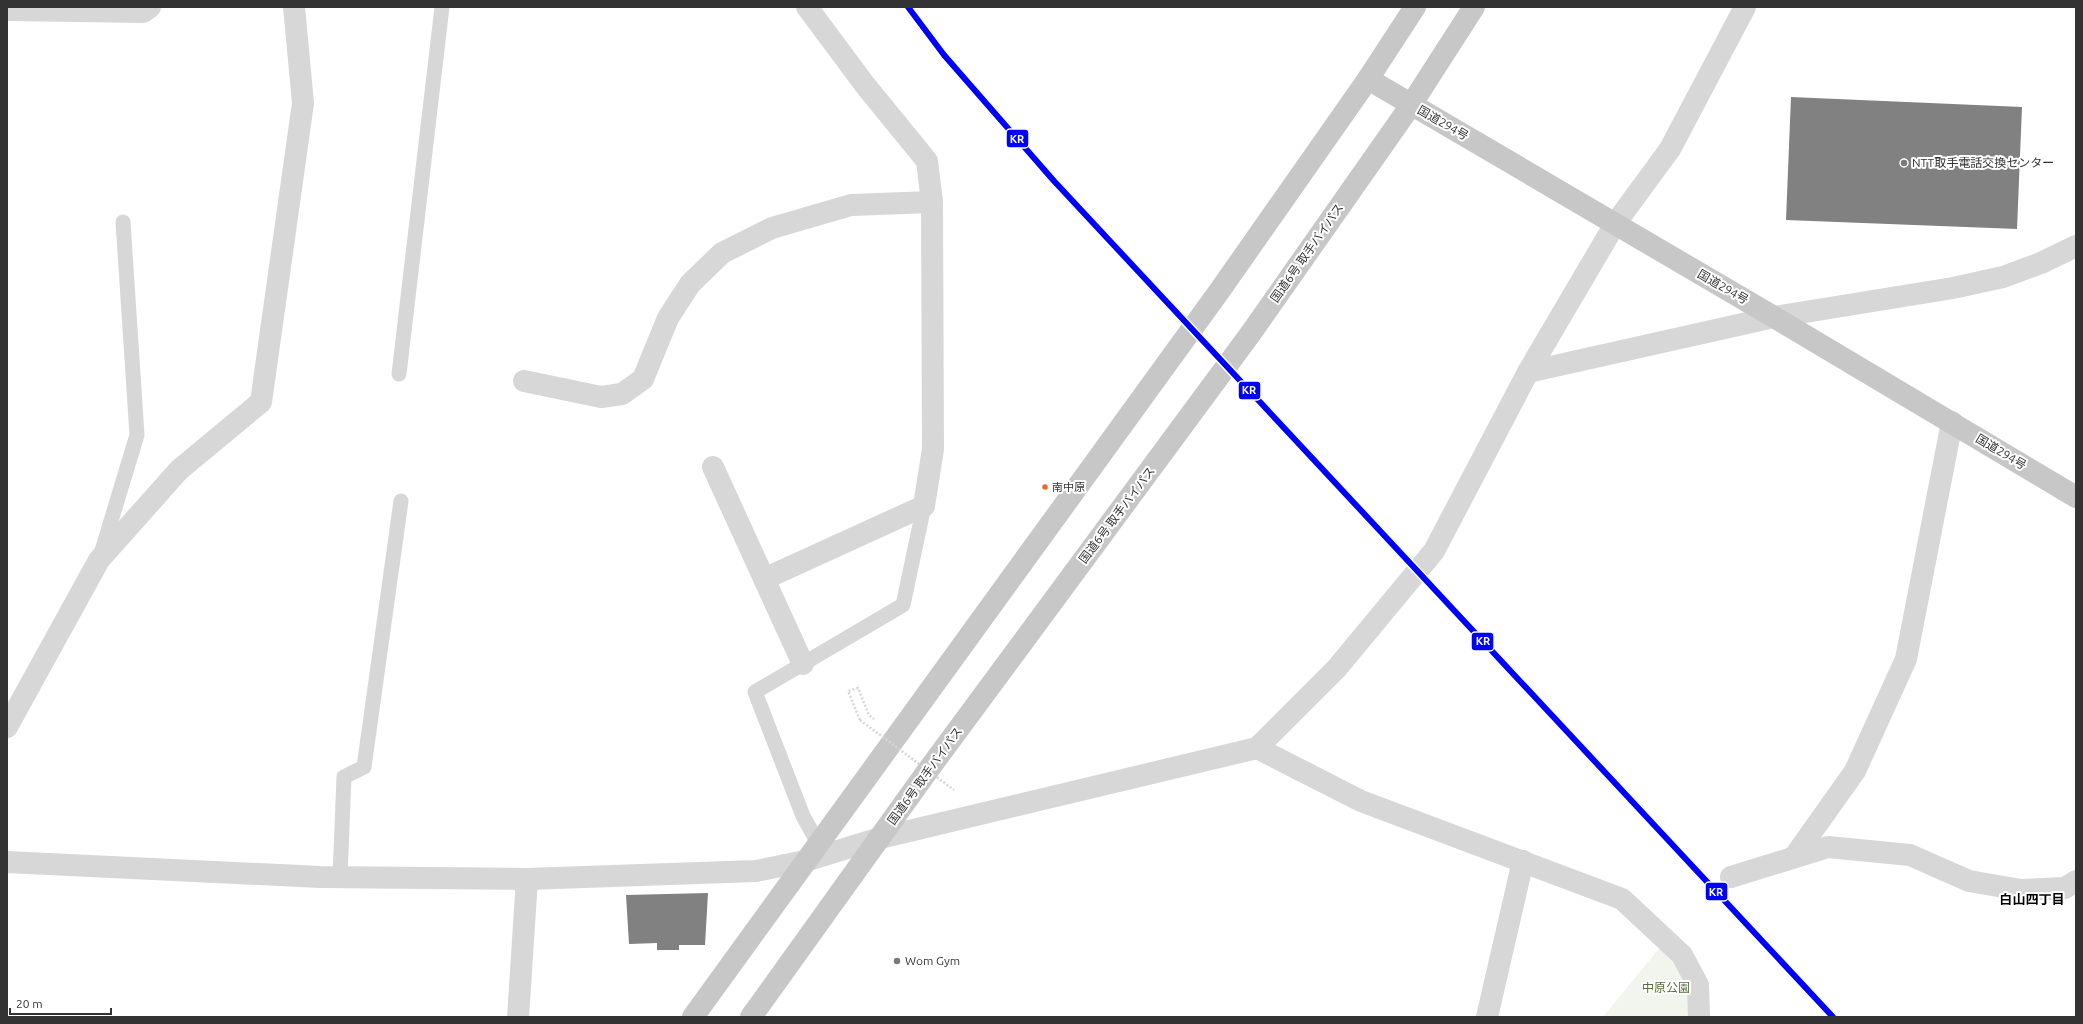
<svg xmlns="http://www.w3.org/2000/svg" width="2083" height="1024" font-family="Ubuntu,'Noto Sans JP',sans-serif">
<style>
.green{fill:#f1f5ed}
.building{fill:#818181}
.lines{fill:none;stroke-linecap:round;stroke-linejoin:round}
.path{stroke:#d6d6d6;stroke-width:2.5;stroke-dasharray:2 2;stroke-linecap:butt}
.service{stroke:#d7d7d7;stroke-width:15}
.minor{stroke:#d7d7d7;stroke-width:22}
.tertiary{stroke:#d7d7d7;stroke-width:22}
.trunk{stroke:#c7c7c7;stroke-width:22}
.path-bridge{stroke:#d6d6d6;stroke-width:2.5;stroke-dasharray:2 2;stroke-linecap:butt}
.rail-1-casing{stroke:#fff;stroke-width:9}
.rail-1{stroke:#00f;stroke-width:6}
.poi-dot{fill:#7a7a7a;stroke:#fff;stroke-width:1.5}
.bus-dot{fill:#f26522;stroke:#fff;stroke-width:1.5}
.labels{text-anchor:middle;stroke-width:4;stroke-linejoin:round;paint-order:stroke}
.bus-label{font-size:11px;fill:#333;stroke:#fff;text-anchor:start}
.street-label{font-size:12px;fill:#333;stroke:#fff}
.poi-label{font-size:12px;fill:#333;stroke:#fff;text-anchor:start}
.park-label{font-size:12px;fill:#56703f;stroke:#fff}
.neighbourhood-label{font-size:13px;font-weight:bold;fill:#000;stroke:#fff}
.line-badge{stroke:#fff;stroke-width:1.5}
.badge-label{font-size:11px;text-anchor:middle;font-weight:bold;fill:#fff}
</style>
<rect width="100%" height="100%" fill="#fff"/>
<!-- green -->
<polygon class="green" points="1666,940 1682,955 1699,1017 1603,1017"/>
<!-- building -->
<g class="building">
<polygon points="1791,97 2022,107 2017,229 1786,220"/>
<polygon points="708,893 705,945 679,945 679,950 657,950 657,943 629,944 626,895"/>
</g>
<g class="lines">
<!-- path -->
<polyline class="path" points="860,720 848,691 858,688 869,715 874,719"/>
<!-- service -->
<g class="service">
<polyline points="399,374 442,7"/>
<polyline points="101,554 137,435 123,222"/>
<polyline points="818,843 803,816 755,692 903,605 924,506"/>
<polyline points="340,877 344,777 364,767 401,501"/>
</g>
<!-- minor -->
<g class="minor">
<polyline points="7,10 143,12 150,7"/>
<polyline points="1528,372 1774,317 1953,288 2003,277 2041,263 2076,246"/>
<polyline points="524,381 601,397 622,394 643,379 668,318 690,284 722,253 772,228 851,205 932,202"/>
<polyline points="713,467 803,664"/>
<polyline points="764,579 924,506 933,449 932,202 927,161 865,85 807,7"/>
<polyline points="7,727 99,560 179,470 261,402 303,103 294,7"/>
<polyline points="1257,748 1361,801 1622,899 1682,955 1698,985 1699,1017"/>
<polyline points="880,838 1257,748 1337,668 1434,551 1528,372 1615,224 1670,149 1745,7"/>
<polyline points="1794,857 1855,771 1906,659 1952,422"/>
<polyline points="1731,877 1828,847 1910,855 1969,881 2021,890 2065,888 2076,881"/>
<polyline points="518,1017 527,879"/>
<polyline points="1487,1017 1523,861"/>
</g>
<!-- tertiary -->
<polyline class="tertiary" points="7,862 320,877 527,879 756,871 805,861 880,838"/>
<!-- trunk -->
<g class="trunk">
<polyline points="1368,79 1774,317 2076,497"/>
<polyline points="693,1017 1218,293 1368,79 1415,7"/>
<polyline points="751,1017 926,773 1251,333 1411,105 1474,7"/>
</g>
<!-- path-bridge -->
<polyline class="path-bridge" points="860,720 954,790"/>
<!-- rail-1 casing -->
<g class="rail-1-casing">
<polyline id="rail-1" points="908,7 944,55 1054,181 1833,1017"/>
</g>
<!-- rail-1 -->
<use href="#rail-1" class="rail-1"/>
</g>
<!-- markers -->
<g class="poi-dot">
<circle cx="1904" cy="163" r="4"/>
<circle cx="897" cy="961" r="4"/>
</g>
<circle class="bus-dot" cx="1045" cy="487" r="3.5"/>
<g class="labels">
<!-- bus labels -->
<g class="bus-label">
<text x="1052" y="491">南中原</text>
</g>
<!-- street labels -->
<g class="street-label">
<text transform="translate(1443 123) rotate(30)" y="4">国道294号</text>
<text transform="translate(1307 253) rotate(-55)" y="4">国道6号 取手バイパス</text>
<text transform="translate(1723 287) rotate(30)" y="4">国道294号</text>
<text transform="translate(2001 452) rotate(31)" y="4">国道294号</text>
<text transform="translate(1117 515) rotate(-53)" y="4">国道6号 取手バイパス</text>
<text transform="translate(925 776) rotate(-54)" y="4">国道6号 取手バイパス</text>
</g>
<!-- poi labels -->
<g class="poi-label">
<text x="1912" y="167">NTT取手電話交換センター</text>
<text x="905" y="965">Wom Gym</text>
</g>
<!-- park labels -->
<g class="park-label">
<text x="1666" y="992">中原公園</text>
</g>
<!-- neighbourhood labels -->
<g class="neighbourhood-label">
<text x="2032" y="904">白山四丁目</text>
</g>
</g>
<g class="line-badge">
<rect x="1006" y="129" width="23" height="19" rx="4" fill="#00f"/>
<rect x="1238" y="381" width="23" height="19" rx="4" fill="#00f"/>
<rect x="1471" y="632" width="23" height="19" rx="4" fill="#00f"/>
<rect x="1705" y="882" width="23" height="19" rx="4" fill="#00f"/>
</g>
<g class="badge-label">
<text x="1017" y="143">KR</text>
<text x="1249" y="394">KR</text>
<text x="1483" y="645">KR</text>
<text x="1716" y="896">KR</text>
</g>
<!-- border -->
<rect width="2083" height="1024" fill="none" stroke="#333333" stroke-width="16"/>
<!-- scale -->
<path d="M10 1008v6h101v-6" fill="none" stroke="#333333" stroke-width="2"/>
<text x="16" y="1008" font-size="12" fill="#333333" stroke="#ffffff" stroke-width="3" paint-order="stroke">20 m</text>
</svg>
